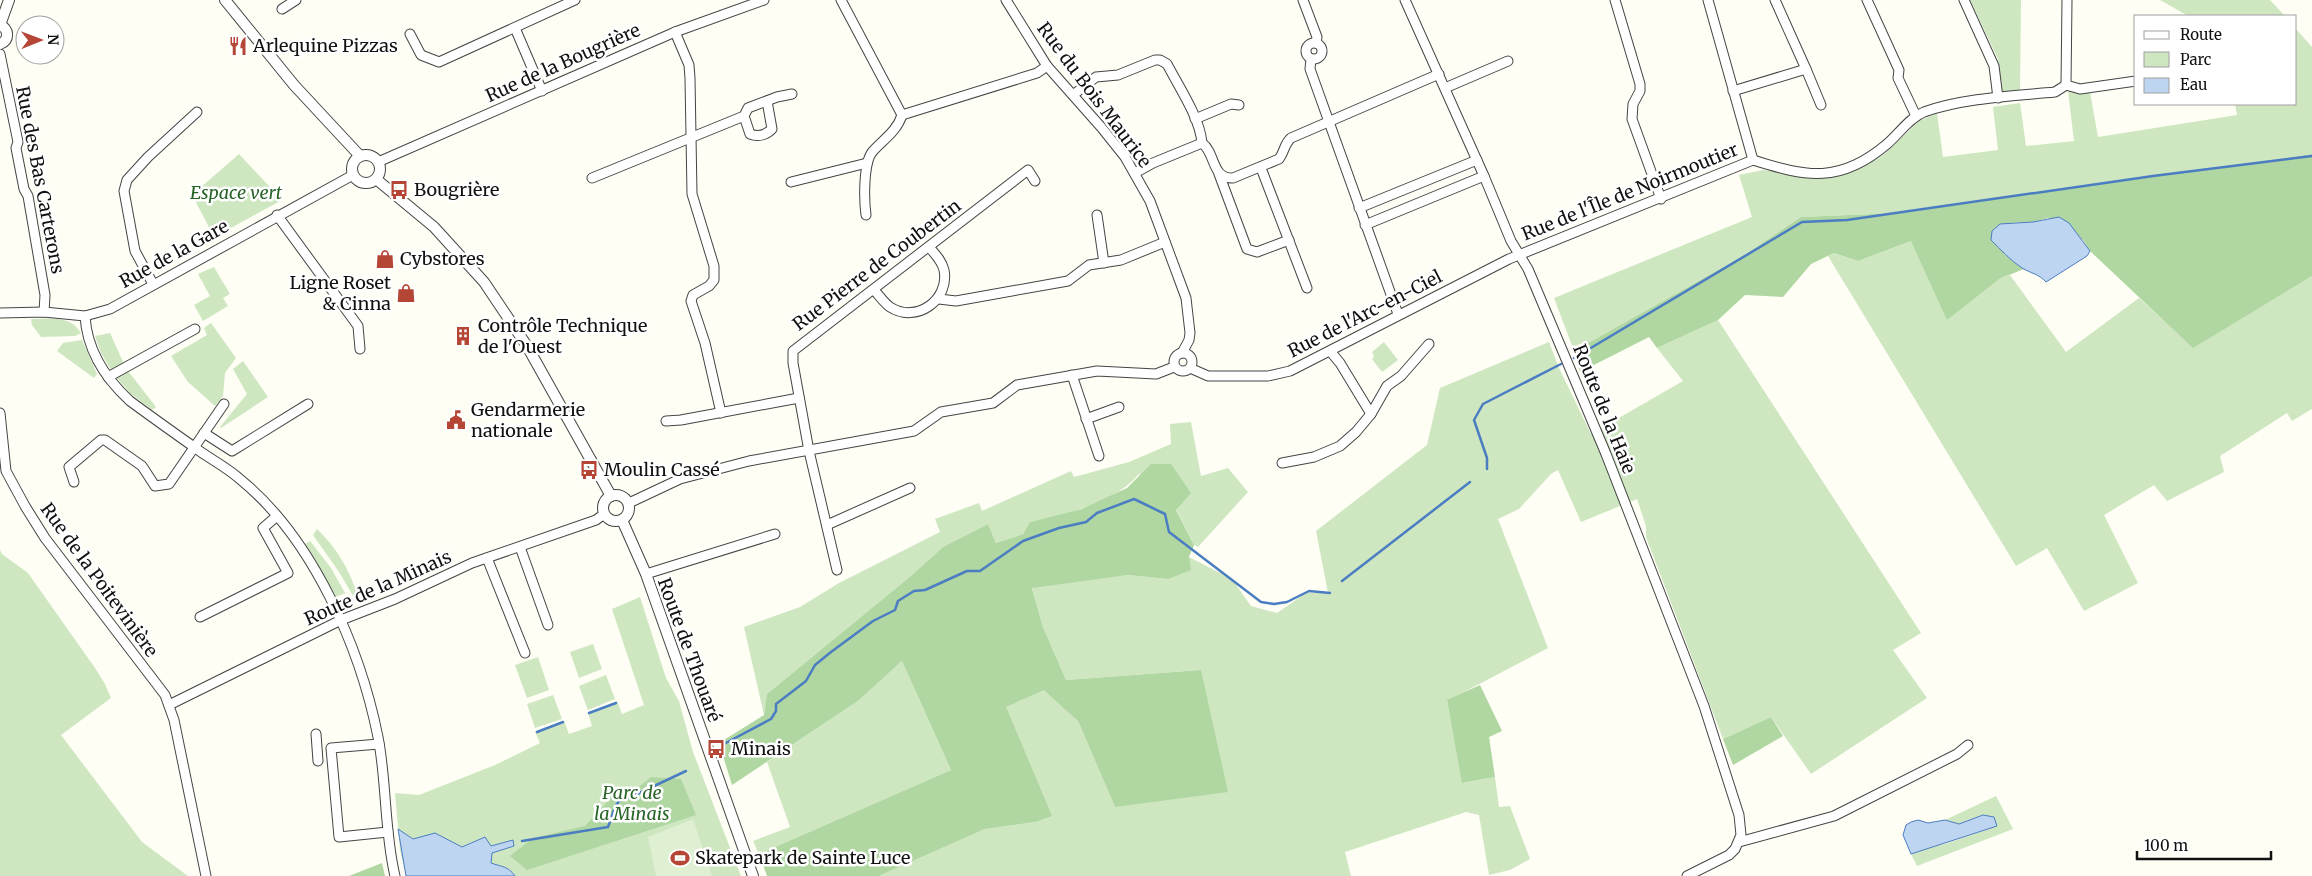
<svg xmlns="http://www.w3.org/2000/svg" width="2312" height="876" font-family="Merriweather,serif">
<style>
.green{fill:#cee7c1}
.forest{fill:#b0d6a1}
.pitch{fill:#dfefd2}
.water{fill:#bed5f1;stroke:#4b7dc2}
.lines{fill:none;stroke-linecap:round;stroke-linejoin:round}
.stream{stroke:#4b7dc2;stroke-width:2.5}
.minor-casing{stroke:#444;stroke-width:11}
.tertiary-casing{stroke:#444;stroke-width:12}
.minor{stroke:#fff;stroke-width:9}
.tertiary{stroke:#fff;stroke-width:10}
.labels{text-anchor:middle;stroke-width:5;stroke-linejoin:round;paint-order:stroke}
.poi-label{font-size:18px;fill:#111;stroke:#fff;text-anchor:start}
.street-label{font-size:18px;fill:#111;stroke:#fff}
.park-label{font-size:18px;font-style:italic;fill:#276426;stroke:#fff}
</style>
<rect width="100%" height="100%" fill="#fefef5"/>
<!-- green -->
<g class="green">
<polygon points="1970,0 2021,0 2020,91 2005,93 2001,90 1998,59"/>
<polygon points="2160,0 2270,0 2285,16 2188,16"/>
<polygon points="2296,29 2312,47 2312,154 1898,213 1801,217 1741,257 1574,351 1554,298 1752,217 1739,175 1763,170 1822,178 1854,171 1882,156 1919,121 1937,113 1943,157 1998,150 1993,107 2020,103 2026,146 2074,141 2068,91 2079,93 2090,92 2098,137 2237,115 2235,104 2296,104"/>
<polygon points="239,154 282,200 220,234 216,226 210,229 192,195"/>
<polygon points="1911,241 1999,279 2010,275 2066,352 2139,298 2193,347 2312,276 2312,409 2292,421 2287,413 2220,456 2224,472 2167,501 2154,485 2104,515 2138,583 2084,611 2047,548 2016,566 1828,256 1834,253 1858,261"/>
<polygon points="214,267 230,294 223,298 228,306 203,321 194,305 210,296 198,274"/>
<path d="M31,319C50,319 70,315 81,333L75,336L41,337L32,325Z"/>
<polygon points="1718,320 1921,633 1893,650 1927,698 1811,774 1771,717 1723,739 1646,537 1646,526 1637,499 1581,522 1558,470 1551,474 1519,509 1498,519 1548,648 1447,701 1463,783 1495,777 1499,807 1510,806 1530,859 1510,870 1489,875 1479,815 1466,812 1345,852 1351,876 879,876 985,829 1035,822 1006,707 1045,689 1078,721 1115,807 1201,670 1066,680 1043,627 1032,587 1128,575 1168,579 1189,557 1232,579 1251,606 1277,613 1306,593 1328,593 1316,531 1427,445 1440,388 1549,342 1559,368 1591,434 1683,381 1657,348"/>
<polygon points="211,323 236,358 225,373 223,396 215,406 188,382 171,356 207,335 204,328"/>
<polygon points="110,333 124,364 111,370 101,353 95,336"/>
<polygon points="82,340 97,374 94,378 57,351 63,343"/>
<polygon points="1384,342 1398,360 1382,372 1372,359 1374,357 1372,352"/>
<polygon points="243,361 268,397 221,428 220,427 247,394 233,369"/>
<polygon points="128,371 156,407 152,410 130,393 117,378"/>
<path d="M1191,422L1201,476L1228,468L1248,492L1198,547L1194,545L1176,509L1139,474C1112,505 1069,513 1030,522L1023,534L996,543L988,524L943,547L912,575L767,694L764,715L744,627L800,607L839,583L940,532L935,519L979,503L982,511L1071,471L1074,477L1129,462L1171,444L1170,424Z"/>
<path d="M317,529C342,554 349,571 361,603L358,604L339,572L313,535Z"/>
<polygon points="310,541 331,568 345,593 336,597 305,544"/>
<polygon points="0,550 2,554 28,573 95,668 105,684 111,698 61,735 142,842 188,876 0,876"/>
<polygon points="640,597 666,678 679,701 693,752 741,876 406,876 400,850 395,793 419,795 495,765 540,743 535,732 564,721 569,734 592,726 588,713 617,701 622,714 644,705 612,609"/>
<polygon points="593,644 602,669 579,678 570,652"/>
<polygon points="538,657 549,690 527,698 515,665"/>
<polygon points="902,661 951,770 759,854 753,841 790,827 767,762 858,701"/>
<polygon points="606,675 615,699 588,710 579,686"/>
<polygon points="553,695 562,719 535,728 527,704"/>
<polygon points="1996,796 2013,829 1917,866 1911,854 1914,851 1945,844 1997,826 1983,815 1959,824 1945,820"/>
</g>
<!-- forest -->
<g class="forest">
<polygon points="2312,154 2312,276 2193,348 2090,251 2083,240 2048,218 2033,222 2010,223 2004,254 2024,269 1999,279 1947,320 1911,241 1858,261 1834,253 1811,264 1783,297 1745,295 1718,320 1657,348 1649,337 1580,372 1574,351 1741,257 1801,217 1898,213"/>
<polygon points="1151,464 1171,464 1191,493 1176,510 1194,545 1189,557 1191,570 1168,579 1128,575 1032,588 1043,627 1066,680 1201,670 1228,792 1115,807 1078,721 1044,690 1006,707 1052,816 1035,822 985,829 879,876 767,876 759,854 951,770 902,661 858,701 732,785 719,743 764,715 767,694 912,575 943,547 988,524 996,543 1023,534 1030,522 1082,509 1127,488"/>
<polygon points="1480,685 1502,731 1489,737 1495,777 1462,783 1447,700"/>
<polygon points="1771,717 1783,736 1733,765 1723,739"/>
<polygon points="651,777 681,779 696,815 527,870 510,856 533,838 585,826 620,788 635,790"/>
<polygon points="382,863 385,876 349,876"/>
</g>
<!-- pitch -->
<polygon class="pitch" points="693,819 712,876 656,876 648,837"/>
<!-- water -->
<g class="water">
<path d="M2059,217L2069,223L2090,251L2087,256L2046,282C2039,274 2030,273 2022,268C2010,260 2001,250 1991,240L1992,231L2000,224L2033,222Z"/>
<polygon points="1983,815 1994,817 1997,826 1911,854 1903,835 1906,825 1911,822 1918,820 1928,823 1945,820 1959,824"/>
<path d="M398,829L413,839L435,833L462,847L485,837L491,846L513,840L514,846L492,853L491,863C502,867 508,866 515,876H406Z"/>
</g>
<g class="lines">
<!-- stream -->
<g class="stream">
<polyline points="1574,358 1802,222 1847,220 2153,176 2312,156"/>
<polyline points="1487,469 1487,458 1474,420 1483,404 1561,364"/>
<polyline points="1342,581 1470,482"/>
<polyline points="589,713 616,703"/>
<polyline points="537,732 563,722"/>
<polyline points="722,745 771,719 776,711 776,704 806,681 815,665 831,652 873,621 895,610 898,601 914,591 925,590 967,571 980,571 1023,541 1059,528 1086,522 1097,513 1134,499 1165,514 1169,532 1261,602 1274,604 1287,602 1309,591 1330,593"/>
<polyline points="635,795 686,771"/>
<polyline points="522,841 608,827 615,807 619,801 631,797"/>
</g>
<!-- minor casing -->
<g class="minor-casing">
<g id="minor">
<path d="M841,0L902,115C897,131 884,139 873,151C863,162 864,200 866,215"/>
<polyline points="1006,0 1047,66 1101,127 1125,157 1150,201 1186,298 1190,333 1189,340 1182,353"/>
<polyline points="1303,0 1317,37 1316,43"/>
<polyline points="1405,0 1484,176 1511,241 1528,269 1606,454 1704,706 1739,815 1741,835 1735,849 1729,855 1687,876"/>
<polyline points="1615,0 1640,84 1640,91 1633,104 1632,119 1661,199"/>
<polyline points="1708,0 1753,160"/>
<polyline points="1867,0 1899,70 1898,78 1916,116"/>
<polyline points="1964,0 1994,66 1998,98"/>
<polyline points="282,9 296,0"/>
<polyline points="515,28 542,91"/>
<polyline points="675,32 689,65 690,78 692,194 714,266 714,280 709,286 693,295 691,301 705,343 721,413"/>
<polyline points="410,34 421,55 439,62 575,0"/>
<circle cx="1314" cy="51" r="8"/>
<polyline points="0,54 18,142 16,148 24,189 28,196 45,295 44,312"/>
<polyline points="1311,59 1310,69 1398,314"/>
<polyline points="1806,69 1821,105"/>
<polyline points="2066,85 2067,0"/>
<polyline points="2066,85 2080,89 2136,81"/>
<polyline points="1445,88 1508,61"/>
<polyline points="1733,91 1806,69 1775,0"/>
<path d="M1073,95L1096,77L1118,75L1155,60H1160L1167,64C1179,87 1200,118 1202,143"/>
<polyline points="902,115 1037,73 1047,66"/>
<path d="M744,116L750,134C758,137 766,135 772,129L767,101"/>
<polyline points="1195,119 1231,104 1239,105"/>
<path d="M1753,160C1807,177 1840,184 1887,144C1899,134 1909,118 1924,112C1963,98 2013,96 2055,92L2066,85"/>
<polyline points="378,162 675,32 764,0"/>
<polyline points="1261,168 1307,288"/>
<path d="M1135,173L1153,163L1202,143C1216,153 1211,179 1233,178L1279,159C1285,151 1284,144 1291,138L1439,74"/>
<polyline points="1219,174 1247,249 1257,252 1289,240"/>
<polyline points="592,178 744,116 748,108 777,97 792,94"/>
<polyline points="791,182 867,163"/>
<polyline points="1359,208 1477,160"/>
<polyline points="277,215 358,326 360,349"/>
<polyline points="1097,215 1104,263"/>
<polyline points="1365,225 1484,176"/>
<polyline points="153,284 135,251 124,191 127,180 148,157 197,112"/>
<path d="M874,290C879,295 884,303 890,307C916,324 950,300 944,270C942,261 935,254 929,247"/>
<polyline points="939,299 956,301 1068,281 1089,265 1121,260 1165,242"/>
<polyline points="0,313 44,312 85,316 110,309 353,175"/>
<path d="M85,316C87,351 105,378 130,401C153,418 177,435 201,452C214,461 229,469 241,480C313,539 360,647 378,737C387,783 384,830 395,876"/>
<polyline points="1330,351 1340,363 1371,414"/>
<circle cx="1183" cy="362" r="9"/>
<polyline points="1190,368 1208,376 1268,376 1290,371 1509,259 1753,160"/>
<polyline points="1072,375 1099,456"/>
<polyline points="108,377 195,329"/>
<polyline points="0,413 6,471 25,506 45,538 165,695 174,720 206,876"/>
<polyline points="1086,419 1119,407"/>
<polyline points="666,421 681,420 799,398"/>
<polyline points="204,433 232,451 308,404"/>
<polyline points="1282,463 1314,457 1340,446 1356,432 1371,414 1387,386 1401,376 1429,344"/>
<polyline points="74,482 69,467 101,440 105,440 142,466 155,486 169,484 224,404"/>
<polyline points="629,503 680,479 749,461 914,431 941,412 993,403 1017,385 1097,371 1156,374 1174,367"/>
<polyline points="827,525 910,488"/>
<polyline points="520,547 548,625"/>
<polyline points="487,558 525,653"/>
<polyline points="837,570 809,451 793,363 793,351 1028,170 1035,181"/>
<polyline points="646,574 775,534"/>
<polyline points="200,617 288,573 263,528 277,516"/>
<polyline points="169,705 341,620 395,599 472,563 596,520 604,514"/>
<polyline points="316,734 318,761"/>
<polyline points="379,744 331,748 339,837 388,832"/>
<polyline points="1739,842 1834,816 1957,754 1968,745"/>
</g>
</g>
<!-- tertiary casing -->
<g class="tertiary-casing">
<g id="tertiary">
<polyline points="225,0 294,85 360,156"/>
<path d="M0,25C9,29 10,40 0,44"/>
<polyline points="0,25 9,0"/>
<circle cx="366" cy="169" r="14"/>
<polyline points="376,179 434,227 484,282 527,346 611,496"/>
<circle cx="616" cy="508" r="13"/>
<polyline points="622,520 646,574 753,876"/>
</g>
</g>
<!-- minor -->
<use href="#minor" class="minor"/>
<!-- tertiary -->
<use href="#tertiary" class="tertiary"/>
</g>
<!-- icons -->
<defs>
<g id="restaurant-bare" transform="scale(1.5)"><path d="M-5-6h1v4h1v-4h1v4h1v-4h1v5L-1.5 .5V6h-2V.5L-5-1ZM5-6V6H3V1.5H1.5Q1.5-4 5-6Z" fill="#b54534" stroke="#fff" stroke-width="2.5" paint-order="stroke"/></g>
<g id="bus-bare" transform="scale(1.5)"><path d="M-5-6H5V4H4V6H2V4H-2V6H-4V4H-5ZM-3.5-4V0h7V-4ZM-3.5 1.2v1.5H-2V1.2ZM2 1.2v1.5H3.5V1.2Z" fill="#b54534" stroke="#fff" stroke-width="2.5" paint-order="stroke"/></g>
<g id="shop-bare" transform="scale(1.5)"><path d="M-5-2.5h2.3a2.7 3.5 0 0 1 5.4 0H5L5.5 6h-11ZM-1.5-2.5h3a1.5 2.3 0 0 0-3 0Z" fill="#b54534" stroke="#fff" stroke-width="2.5" paint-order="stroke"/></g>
<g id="building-bare" transform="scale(1.5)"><path d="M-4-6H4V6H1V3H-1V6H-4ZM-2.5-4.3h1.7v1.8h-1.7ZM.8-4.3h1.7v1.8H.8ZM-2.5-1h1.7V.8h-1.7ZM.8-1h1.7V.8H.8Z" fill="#b54534" stroke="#fff" stroke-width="2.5" paint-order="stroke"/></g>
<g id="civic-bare" transform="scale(1.5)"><path d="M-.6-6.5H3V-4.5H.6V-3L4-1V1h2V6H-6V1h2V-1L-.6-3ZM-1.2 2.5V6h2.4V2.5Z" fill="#b54534" stroke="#fff" stroke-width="2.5" paint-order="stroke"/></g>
<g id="stadium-bare" transform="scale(1.5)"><path d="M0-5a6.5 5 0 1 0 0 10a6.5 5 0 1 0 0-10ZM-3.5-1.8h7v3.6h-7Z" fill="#b54534" stroke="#fff" stroke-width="2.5" paint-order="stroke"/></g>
</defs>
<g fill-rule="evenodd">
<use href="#restaurant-bare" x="238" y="46"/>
<use href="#bus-bare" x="399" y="190"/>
<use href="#shop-bare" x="385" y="259"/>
<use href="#shop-bare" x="406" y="293"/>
<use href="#building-bare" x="463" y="336"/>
<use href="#civic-bare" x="456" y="420"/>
<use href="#bus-bare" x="589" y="470"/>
<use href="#bus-bare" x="716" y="749"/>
<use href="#stadium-bare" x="680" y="858"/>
</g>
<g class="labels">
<!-- poi labels -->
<g class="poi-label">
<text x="253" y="52">Arlequine Pizzas</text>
<text x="414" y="196">Bougrière</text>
<text x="400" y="265">Cybstores</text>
<text x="391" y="289" text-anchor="end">Ligne Roset<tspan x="391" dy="21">&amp; Cinna</tspan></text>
<text x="478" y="332">Contrôle Technique<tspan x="478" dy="21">de l'Ouest</tspan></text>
<text x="471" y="416">Gendarmerie<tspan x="471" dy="21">nationale</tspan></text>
<text x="604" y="476">Moulin Cassé</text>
<text x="731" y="755">Minais</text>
<text x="695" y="864">Skatepark de Sainte Luce</text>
</g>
<!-- street labels -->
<g class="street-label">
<text transform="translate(563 63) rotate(-24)" y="6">Rue de la Bougrière</text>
<text transform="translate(1094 95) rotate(53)" y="6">Rue du Bois Maurice</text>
<text transform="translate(40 180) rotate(79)" y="6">Rue des Bas Carterons</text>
<text transform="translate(1630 192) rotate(-22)" y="6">Rue de l'Île de Noirmoutier</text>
<text transform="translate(174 254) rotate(-29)" y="6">Rue de la Gare</text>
<text transform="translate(877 265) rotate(-37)" y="6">Rue Pierre de Coubertin</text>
<text transform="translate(1365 314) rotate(-27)" y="6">Rue de l'Arc-en-Ciel</text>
<text transform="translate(1604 409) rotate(68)" y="6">Route de la Haie</text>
<text transform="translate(99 580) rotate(54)" y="6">Rue de la Poitevinière</text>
<text transform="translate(378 588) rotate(-24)" y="6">Route de la Minais</text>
<text transform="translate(689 650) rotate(70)" y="6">Route de Thouaré</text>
</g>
<!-- park labels -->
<g class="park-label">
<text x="236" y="199">Espace vert</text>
<text x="632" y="799">Parc de<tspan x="632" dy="21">la Minais</tspan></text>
</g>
</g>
<!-- legend -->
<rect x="2134" y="15" width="162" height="90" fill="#ffffff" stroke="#a0a0a0"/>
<rect x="2144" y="31" width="25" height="8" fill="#ffffff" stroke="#a0a0a0"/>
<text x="2180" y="40" font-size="15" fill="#111111">Route</text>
<rect x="2144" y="52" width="25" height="15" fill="#cee7c1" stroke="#a0a0a0"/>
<text x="2180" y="65" font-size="15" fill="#111111">Parc</text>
<rect x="2144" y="78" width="25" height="15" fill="#bed5f1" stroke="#a0a0a0"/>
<text x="2180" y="90" font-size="15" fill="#111111">Eau</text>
<!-- north arrow -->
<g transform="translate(40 40) rotate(89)"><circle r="24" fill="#ffffff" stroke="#a0a0a0"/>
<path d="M0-4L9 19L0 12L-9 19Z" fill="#b54534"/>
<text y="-8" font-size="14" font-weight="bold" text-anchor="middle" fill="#111111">N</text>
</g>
<!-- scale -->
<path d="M2137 851v8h134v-8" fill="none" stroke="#111111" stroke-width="2.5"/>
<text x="2144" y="851" font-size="15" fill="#111111" stroke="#ffffff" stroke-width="4" paint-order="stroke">100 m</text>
</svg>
